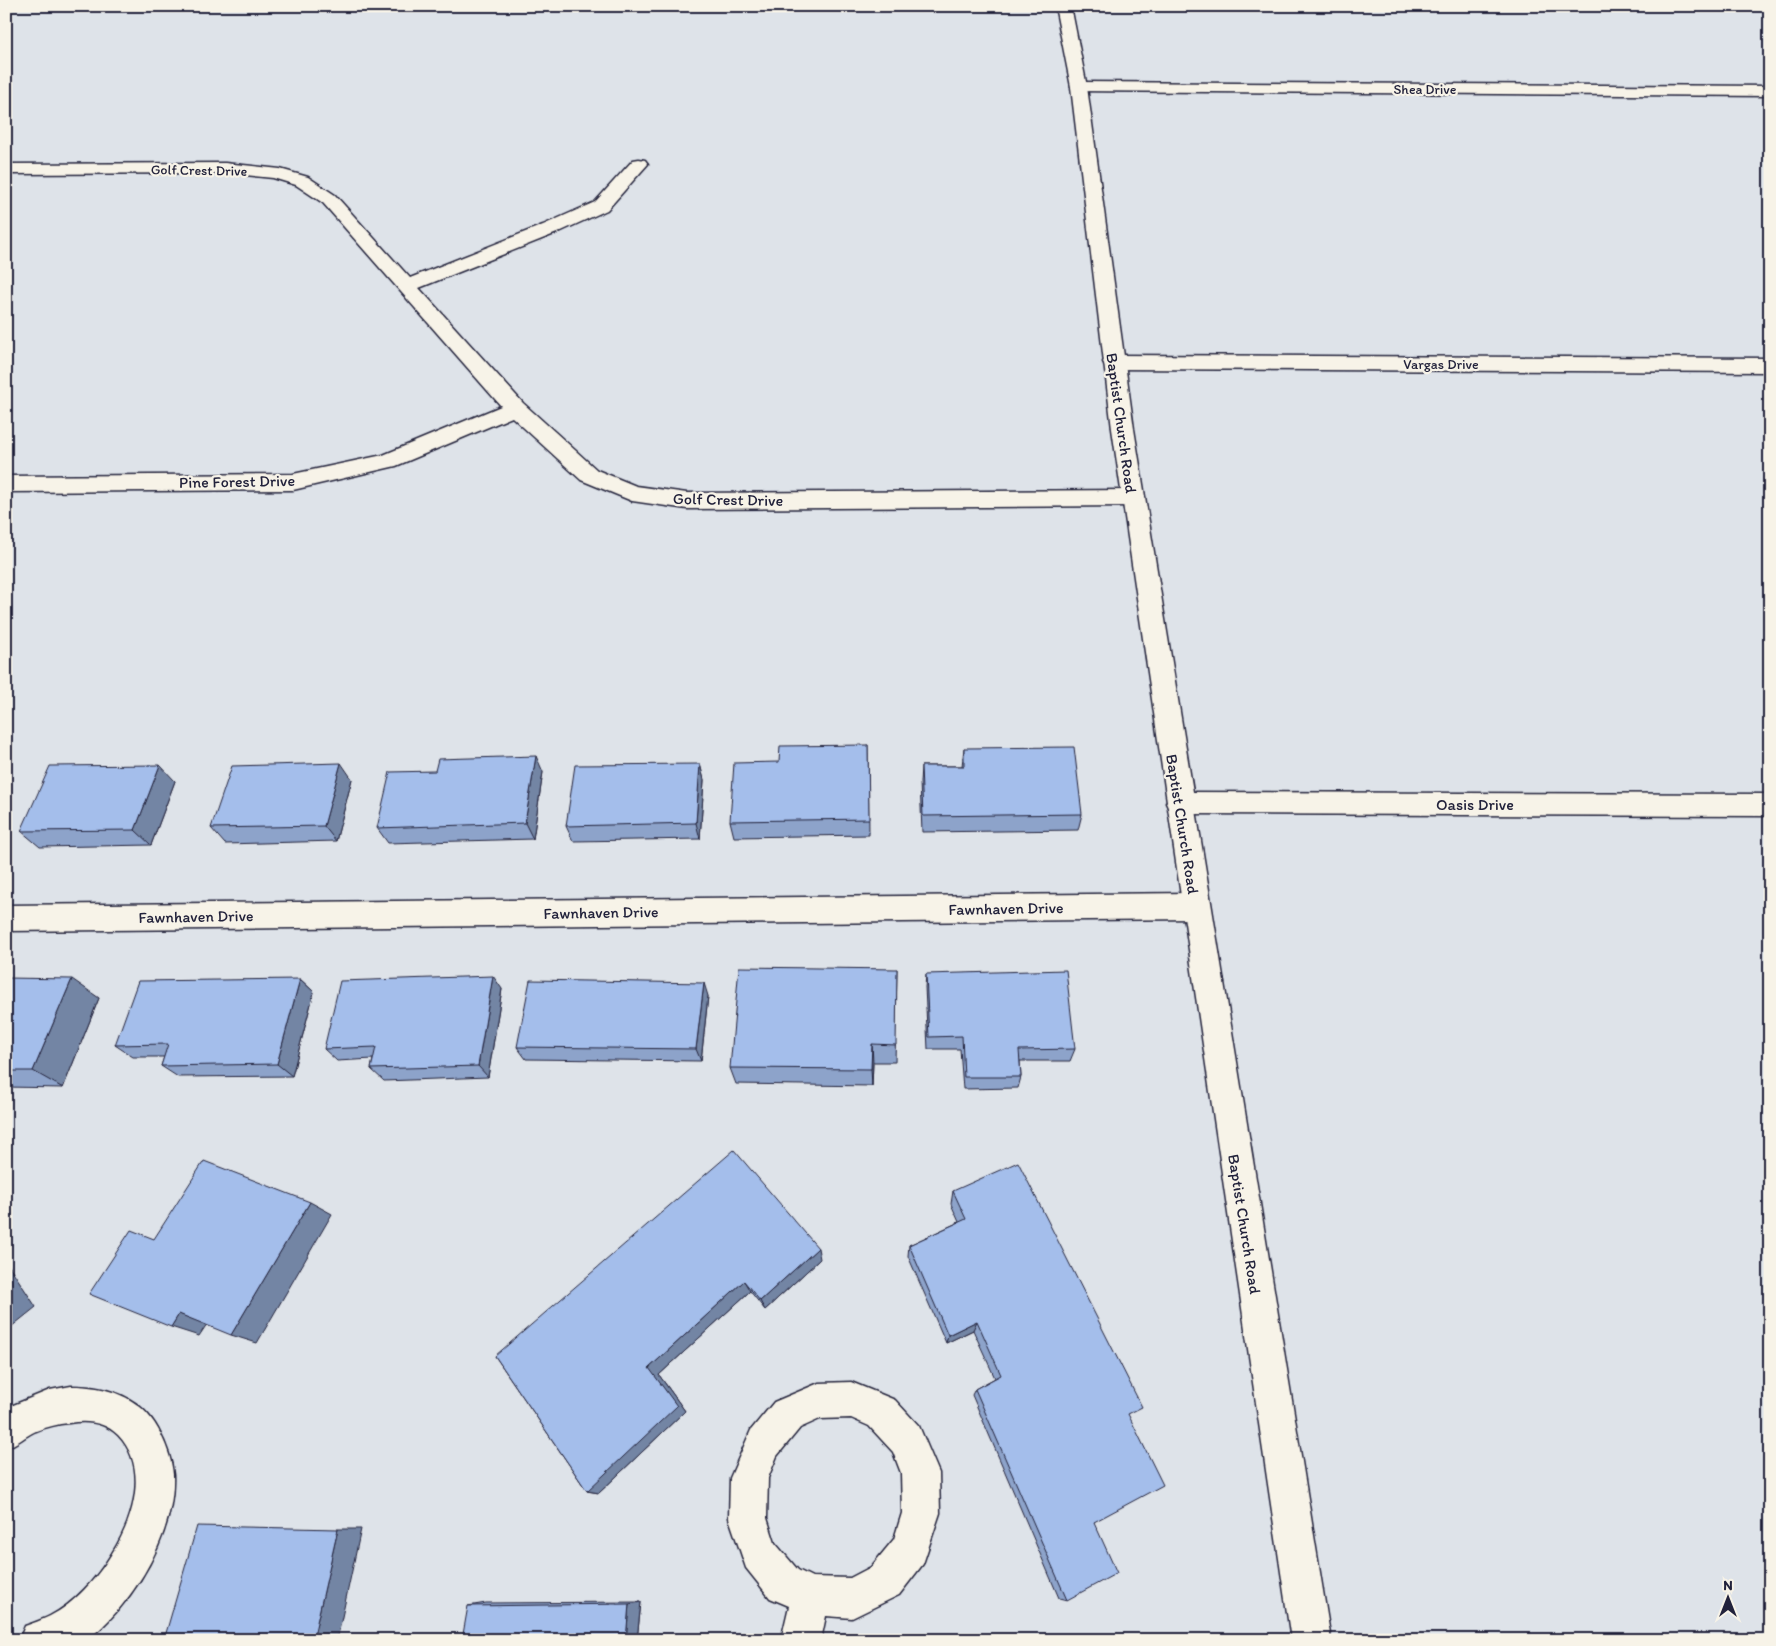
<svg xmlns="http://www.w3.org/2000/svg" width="1776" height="1646" font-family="Itim,sans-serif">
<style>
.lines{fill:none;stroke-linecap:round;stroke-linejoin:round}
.minor-casing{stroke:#22223b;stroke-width:3}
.tertiary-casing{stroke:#22223b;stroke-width:3}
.minor{fill:#f7f3e8;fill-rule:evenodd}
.tertiary{fill:#f7f3e8;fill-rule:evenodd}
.wall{fill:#8da3ca;stroke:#22223b}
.shaded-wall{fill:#7385a4;stroke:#22223b}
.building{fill:#a4beeb;stroke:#22223b}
.labels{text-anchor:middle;stroke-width:4.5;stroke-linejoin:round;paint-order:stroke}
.far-street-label{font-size:14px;fill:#22223b;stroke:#f7f3e8}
.street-label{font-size:16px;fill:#22223b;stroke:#f7f3e8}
</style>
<rect width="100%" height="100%" fill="#dee3e9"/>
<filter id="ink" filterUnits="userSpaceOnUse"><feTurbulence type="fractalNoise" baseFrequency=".02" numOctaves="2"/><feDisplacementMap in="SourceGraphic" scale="10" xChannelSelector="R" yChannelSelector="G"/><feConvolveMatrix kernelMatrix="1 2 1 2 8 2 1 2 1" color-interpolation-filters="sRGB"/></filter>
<g filter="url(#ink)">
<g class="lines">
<!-- minor casing -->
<g class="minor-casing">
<g id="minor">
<polygon points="1079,82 1770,86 1770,96 1073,91 1071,87 1073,83"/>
<polygon points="639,159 645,160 648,164 607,210 557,233 419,288 523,403 597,470 636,486 687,493 1134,490 1142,492 1145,498 1142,504 1134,506 687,509 632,501 581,480 512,417 396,466 293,490 6,492 6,476 293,474 383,455 501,406 323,203 296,185 273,178 225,173 6,174 6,164 225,163 280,169 308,177 335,195 410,278 543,225 595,202 633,160"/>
<polygon points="1113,355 1770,358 1770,372 1113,369 1106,367 1103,362 1106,357"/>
<polygon points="1180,792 1770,794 1770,816 1180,814 1170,811 1166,803 1170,795"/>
<polygon points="1195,893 1205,897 1209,906 1205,915 1195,919 6,931 6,905"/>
<path d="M851,1382L895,1400L919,1426L939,1473L940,1513L923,1564L899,1595L852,1618L826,1616L821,1640H781L789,1606L770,1598L746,1568L729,1518L730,1478L751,1430L774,1402L819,1383ZM851,1418L869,1426L893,1452L901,1473L902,1513L894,1539L871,1567L850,1578L812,1577L798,1570L775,1543L767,1518L768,1478L777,1456L800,1428L820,1419Z"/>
<path d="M71,1386C106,1386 140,1396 158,1429C165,1442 172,1459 173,1475C175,1523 148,1575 118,1610C111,1618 94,1637 84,1640C80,1641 73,1640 69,1640C52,1640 36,1640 19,1640L25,1626C33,1623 42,1620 50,1616C74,1604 97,1578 111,1555C133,1521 150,1468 118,1435C105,1422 87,1420 69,1423C58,1424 46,1427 36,1431C25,1436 17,1444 6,1448V1408L50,1390Z"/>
</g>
</g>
<!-- tertiary casing -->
<g class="tertiary-casing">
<polygon id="tertiary" points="1055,6 1071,6 1087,87 1134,429 1331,1640 1291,1640 1112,429 1071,87"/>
</g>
<!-- minor -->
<use href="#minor" class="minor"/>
<!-- tertiary -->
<use href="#tertiary" class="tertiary"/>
</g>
<!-- wall -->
<g class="wall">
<polygon points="868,745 869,835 734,837 730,821 779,762"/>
<polygon points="964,748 1082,814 1078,830 922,832 920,782 921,766 962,766"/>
<polygon points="700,764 704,780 700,839 573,841 566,826"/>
<polygon points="435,771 543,772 533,839 388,843 377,828"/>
<polygon points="352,779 336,841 225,844 211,828"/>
<polygon points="175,781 151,845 40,847 21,831"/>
<polygon points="897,969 895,1062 873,1062 872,1086 736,1084 730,1068"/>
<polygon points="926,974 1075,1049 1070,1061 1020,1061 1021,1077 1018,1088 963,1089 960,1049 928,1049 925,987"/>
<polygon points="6,978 99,998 63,1088 6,1087"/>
<polygon points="300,979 314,992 292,1076 178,1077 161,1066 164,1057 133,1057 115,1045"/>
<polygon points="502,989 488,1077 384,1081 371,1069 373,1059 337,1061 324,1049"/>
<polygon points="708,996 701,1061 526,1059 517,1047"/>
<polygon points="953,1191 1128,1414 1094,1522 1067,1600 1059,1598 972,1395 975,1389 995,1378 973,1330 946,1343 908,1256 909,1245 959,1222 951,1204"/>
<polygon points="820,1259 765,1310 750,1291 659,1375 685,1411 599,1493 587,1491 495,1356"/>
<polygon points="641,1602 637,1640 468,1606 486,1603"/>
</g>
<!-- shaded-wall -->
<g class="shaded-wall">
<polygon points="536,756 543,772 533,839 525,823"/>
<polygon points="341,763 352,779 336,841 324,826"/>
<polygon points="700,764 704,780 700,839 696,823"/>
<polygon points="160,765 175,781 151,845 135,830"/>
<polygon points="493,976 502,989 488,1077 478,1066"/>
<polygon points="72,979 99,998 63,1088 33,1071"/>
<polygon points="300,979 314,992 292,1076 277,1064"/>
<polygon points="704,983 708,996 701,1061 696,1049"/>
<polygon points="872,1044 873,1062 872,1086 871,1069"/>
<polygon points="310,1202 332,1214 257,1343 231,1335"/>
<polygon points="818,1248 820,1259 765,1310 760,1301"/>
<polygon points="6,1261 36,1307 6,1331"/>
<polygon points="744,1281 750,1291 659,1375 685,1411 599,1493 587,1491 649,1368"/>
<polygon points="179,1314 207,1324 199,1336 171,1327"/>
<polygon points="977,1321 973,1330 946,1343 948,1335"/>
<polygon points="338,1529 361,1529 337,1640 313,1640"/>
<polygon points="641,1602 637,1640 626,1640 629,1604"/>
</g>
<!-- building -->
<g class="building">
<polygon points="868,745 869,819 730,821 734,763 779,762 780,746"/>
<polygon points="1074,747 1082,814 923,816 921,766 964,766 964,748"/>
<polygon points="536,756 525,823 377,828 390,772 435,771 438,759"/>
<polygon points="341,763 324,826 211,828 232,766"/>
<polygon points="700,764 696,823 566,826 575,765"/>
<polygon points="160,765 135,830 21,831 50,766"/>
<polygon points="739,967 897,969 896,1045 872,1044 871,1069 730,1068"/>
<polygon points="1066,970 1075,1049 1019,1050 1021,1077 964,1077 962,1036 929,1037 926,974"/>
<polygon points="493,976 478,1066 371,1069 376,1047 324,1049 340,981"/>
<polygon points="6,978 72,979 33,1071 6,1071"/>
<polygon points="300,979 277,1064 161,1066 168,1044 115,1045 138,981"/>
<polygon points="530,980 704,983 696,1049 517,1047"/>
<polygon points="734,1150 818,1248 760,1301 744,1281 649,1368 677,1406 587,1491 495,1356"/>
<polygon points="204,1161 310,1202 231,1335 179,1314 171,1327 89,1294 131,1230 154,1239"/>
<polygon points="1018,1162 1142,1407 1128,1414 1163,1485 1094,1522 1117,1573 1067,1600 975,1389 1001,1375 977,1321 948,1335 909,1245 966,1219 953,1191"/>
<polygon points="197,1526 338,1529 313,1640 164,1640"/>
<polygon points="629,1604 626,1640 462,1640 468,1606"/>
</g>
</g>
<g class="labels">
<!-- far-street labels -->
<g class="far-street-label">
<text x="1425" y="94">Shea Drive</text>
<text transform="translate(199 170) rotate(1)" y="5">Golf Crest Drive</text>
<text x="1441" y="369">Vargas Drive</text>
</g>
<!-- street labels -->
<g class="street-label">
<text transform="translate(1122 423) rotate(82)" y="6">Baptist Church Road</text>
<text transform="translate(237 481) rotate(-1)" y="6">Pine Forest Drive</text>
<text transform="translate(728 499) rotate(1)" y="6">Golf Crest Drive</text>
<text x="1475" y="810">Oasis Drive</text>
<text transform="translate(1183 824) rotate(81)" y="6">Baptist Church Road</text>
<text transform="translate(1006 908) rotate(-1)" y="6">Fawnhaven Drive</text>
<text transform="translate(601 912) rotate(-1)" y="6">Fawnhaven Drive</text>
<text transform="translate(196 916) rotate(-1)" y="6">Fawnhaven Drive</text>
<text transform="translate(1245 1224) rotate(81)" y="6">Baptist Church Road</text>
</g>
</g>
<!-- margin -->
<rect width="1776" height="1646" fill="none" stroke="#f7f3e8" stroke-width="25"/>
<rect x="12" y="12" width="1751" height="1621" fill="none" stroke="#22223b" stroke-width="2" filter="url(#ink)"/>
<!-- north arrow -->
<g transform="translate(1728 1598)" stroke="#f7f3e8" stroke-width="4" paint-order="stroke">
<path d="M0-4L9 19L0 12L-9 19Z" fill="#22223b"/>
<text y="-8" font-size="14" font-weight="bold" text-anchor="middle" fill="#22223b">N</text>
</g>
</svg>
